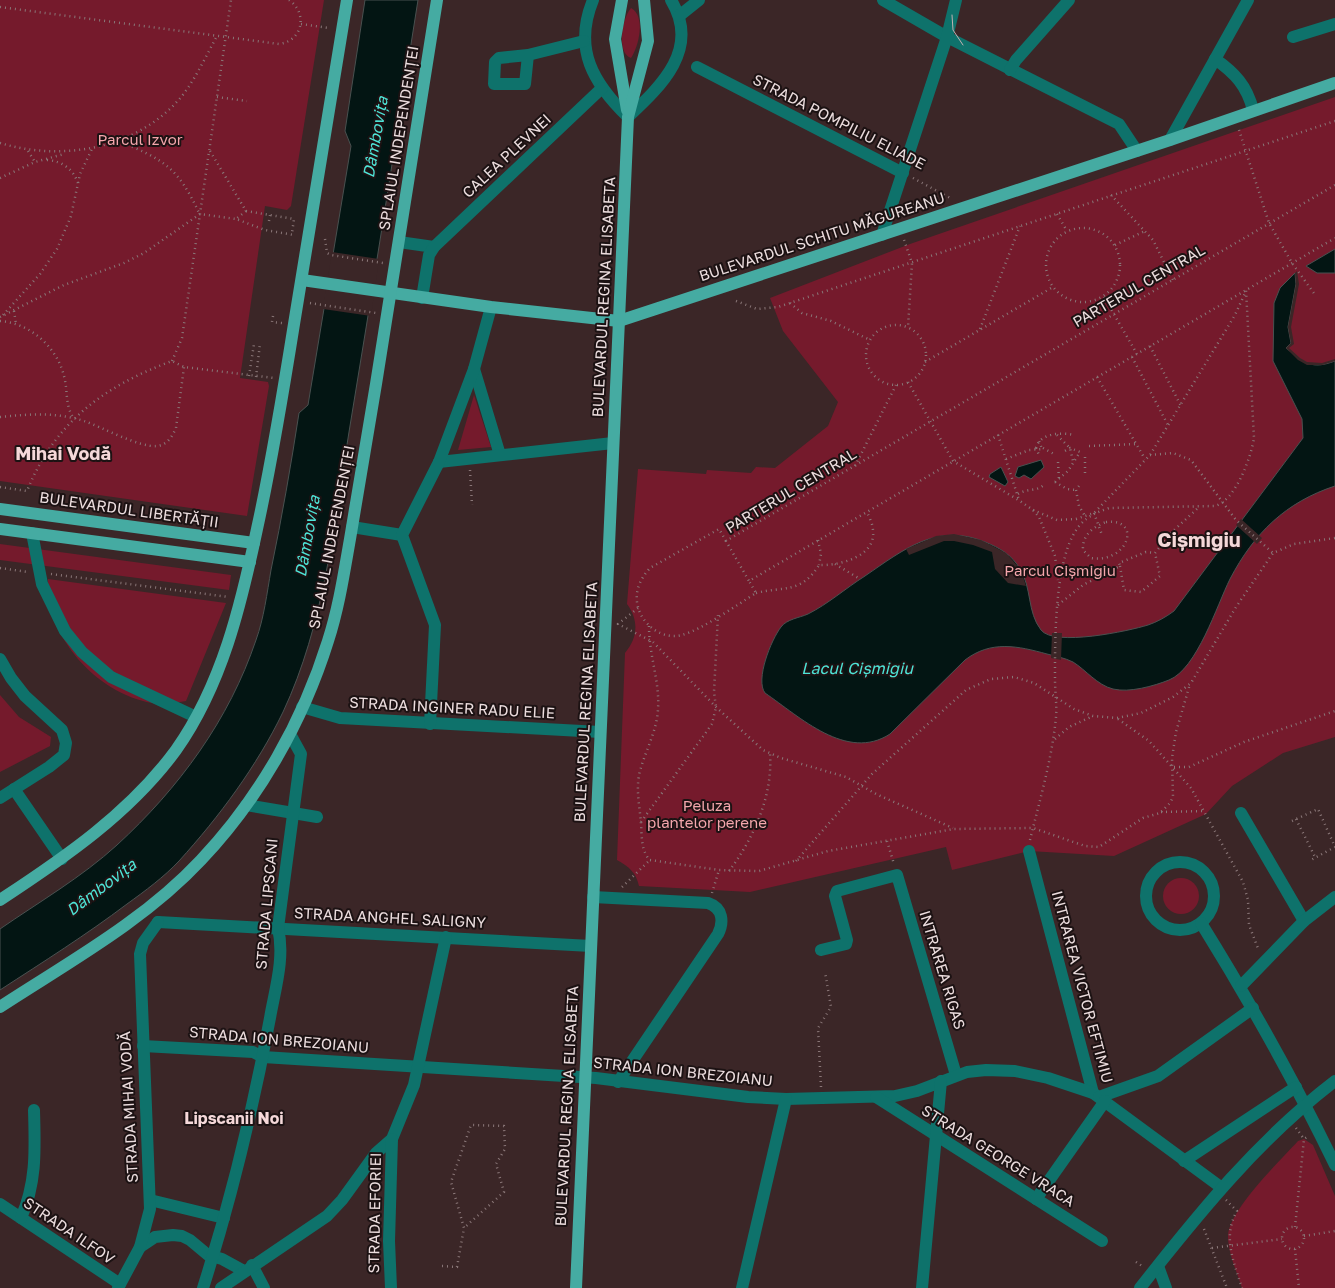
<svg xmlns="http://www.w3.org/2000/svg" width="1335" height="1288" font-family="'Golos Text',sans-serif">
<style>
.green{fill:#751a2c}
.water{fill:#031513;stroke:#495150}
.pier{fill:#3b2627}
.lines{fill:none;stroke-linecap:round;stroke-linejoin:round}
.path{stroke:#8a7778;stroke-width:2.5;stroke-dasharray:1 4;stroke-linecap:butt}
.minor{stroke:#0e726b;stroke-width:12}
.major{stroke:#45aba2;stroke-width:12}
.tram{stroke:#c2b2b3;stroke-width:1}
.labels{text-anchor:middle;stroke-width:4;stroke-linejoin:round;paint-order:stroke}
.street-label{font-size:15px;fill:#ecddde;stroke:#1c1213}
.park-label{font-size:15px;fill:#f5a6ac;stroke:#1c1213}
.water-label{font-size:16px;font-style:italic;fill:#4ee3d6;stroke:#1c1213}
.neighbourhood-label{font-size:16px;font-weight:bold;fill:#f5d8d9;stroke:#1c1213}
.quarter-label{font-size:18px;font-weight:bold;fill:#f5d8d9;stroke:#1c1213}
.district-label{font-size:20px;font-weight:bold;fill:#f5d8d9;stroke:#1c1213}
</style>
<rect width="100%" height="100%" fill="#3b2627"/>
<!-- green -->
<g class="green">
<polygon points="0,0 324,0 291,206 287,210 265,206 240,378 268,382 269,386 247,516 0,481"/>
<path d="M631,8C646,16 639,46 631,58C616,53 622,18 631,8Z"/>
<path d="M1335,97V737L1283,753L1232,786L1206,814L1114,856L1029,851L952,870L946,847L750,892L639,886C636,872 629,867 617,860L625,653C638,638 639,620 627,604L638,469L706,474L707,470L751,473L756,467L775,468L828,426L838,402L783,331L770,298L910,244Z"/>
<polygon points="474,395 491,447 458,450"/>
<polygon points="0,544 231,575 229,590 0,560"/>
<path d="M48,579L226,603L186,701C175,703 163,705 152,703C96,693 45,636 48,579Z"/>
<polygon points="0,695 19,717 51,737 50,746 0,772"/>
<circle cx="1181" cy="896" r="18"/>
<path d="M1304,1139L1313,1145L1335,1196V1288H1242C1237,1272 1228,1253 1228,1236C1229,1210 1279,1162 1298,1141Z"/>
</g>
<!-- water -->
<g class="water">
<path d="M365,0H418C395,144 373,288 349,432C334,525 324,625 283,712C257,766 219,817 179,861C164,877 145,891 127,904C86,935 43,962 0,990V929C39,902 82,877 117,845C179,788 229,720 256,640C264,618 267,593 271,570C282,517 291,465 299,413L308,405L351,146L345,131Z"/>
<polygon points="1335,249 1335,273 1317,273 1306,266"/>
<path d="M1295,273L1296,284L1288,327L1291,343L1286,348C1305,363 1311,370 1335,361V486C1286,502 1254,533 1230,579C1217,605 1197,669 1169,680C1154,686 1129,693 1113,689C1097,685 1086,670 1073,662C1065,658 1055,656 1047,654C1018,646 991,640 965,660L890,734C847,762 800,717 765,693C755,680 771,640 781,627C787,619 799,618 808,614C828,604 846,588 865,576C903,550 937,522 985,542C1000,548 1012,555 1020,569C1032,588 1027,612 1041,630C1054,647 1129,631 1148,625C1157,622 1166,617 1174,611L1303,438L1302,419L1273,361L1274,303L1280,288Z"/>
<polygon points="1041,460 1044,467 1031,479 1024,475 1019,478 1015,476 1018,467"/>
<polygon points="1001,467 1008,482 1005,486 989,477 990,474"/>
</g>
<!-- pier -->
<g class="pier">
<polygon points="332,252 379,259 371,316 323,309"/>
<polygon points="1297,271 1299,284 1291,327 1294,344 1289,348 1300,358 1307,362 1322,363 1335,359 1335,361 1322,365 1307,365 1298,360 1286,348 1291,343 1288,327 1296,284 1295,273"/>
<polygon points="1241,519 1262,538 1257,544 1236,525"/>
<polygon points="954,534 981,540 1006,553 1021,570 1026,586 1008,583 995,569 992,552 973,545 954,541 944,541 909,555 906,549 936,536"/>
<polygon points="1052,633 1062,633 1061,660 1051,658"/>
</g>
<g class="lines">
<!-- path -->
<g class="path">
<path d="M0,7L279,44C303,41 308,13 289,0"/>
<polyline points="301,24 329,28"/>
<polyline points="217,97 247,101"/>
<polyline points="1239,130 1269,223 1292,263 1316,296"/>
<path d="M118,141C163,159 178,167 199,213"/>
<path d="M0,143C63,162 138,149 182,96C196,78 206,56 217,36"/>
<polyline points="28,151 35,162"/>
<polyline points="210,151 246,211 236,219 265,230 294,235"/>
<path d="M47,160C62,161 73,169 78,183"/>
<polyline points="0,178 35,162 64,154"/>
<polyline points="913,178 952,199"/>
<polyline points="1335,185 726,541 749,581 1335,238"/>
<polyline points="1111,195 1153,240 1173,280"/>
<polyline points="903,207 943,195"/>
<polyline points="246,211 294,219 292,233"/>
<polyline points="1057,214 1067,231"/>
<polyline points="269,221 270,215"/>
<circle cx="1083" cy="265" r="37"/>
<polyline points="325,239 327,253 331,255 383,263"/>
<polyline points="904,240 912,263 908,327"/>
<polyline points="1115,245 1145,231"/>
<polyline points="1104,297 1137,354"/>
<polyline points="736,301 757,309 778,307 1335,121"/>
<polyline points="310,303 376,313"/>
<polyline points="790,303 802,313 831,321 870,340"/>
<polyline points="14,311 16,324"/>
<polyline points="3,315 40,274 57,249 71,216 80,174 92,149"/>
<polyline points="273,316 272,322 282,323"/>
<polyline points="0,317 64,285 124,263 144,253 200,214 236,219"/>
<path d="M0,321C30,323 57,347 64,376C68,391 65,405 73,417"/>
<circle cx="896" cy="355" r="30"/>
<polyline points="980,329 1020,226"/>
<polyline points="1150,346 1181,406"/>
<polyline points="1132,357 1169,427"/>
<polyline points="172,361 182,338 231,0"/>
<polyline points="925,362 1053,287"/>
<polyline points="249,376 254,344"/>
<polyline points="256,377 260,344"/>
<polyline points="1097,377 1145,459"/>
<polyline points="908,382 953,461 1020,501 1033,510 1039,517 1055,556 1058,580"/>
<path d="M0,417C29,414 56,412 84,421C102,427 140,448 157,446C167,445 172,437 176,428L184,367"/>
<polyline points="998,435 1019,500"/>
<polyline points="1057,435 1070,448 1073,461"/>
<polyline points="1089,446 1137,444"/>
<path d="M1036,448C1040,433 1061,432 1074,435"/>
<polyline points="1036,448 1039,455"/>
<polyline points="1043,448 1054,454"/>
<polyline points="1150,455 1173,453 1191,460 1236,520 1273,553"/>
<polyline points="1006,459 1029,450 1042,449 1039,441"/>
<polyline points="1058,462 1059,480"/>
<polyline points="855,466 896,385"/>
<polyline points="470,470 472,505"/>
<polyline points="1085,473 1085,454"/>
<polyline points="1055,482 1068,471 1080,452 1070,448 1063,452"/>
<polyline points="1055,482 1067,489 1076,490"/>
<polyline points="1079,486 1076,490 1079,506 1085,516"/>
<path d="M0,487L27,491C55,422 104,386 172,361L184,367L274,378"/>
<path d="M1018,494C1027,488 1037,492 1045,484"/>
<polyline points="1033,510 1057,520 1076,519 1094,513 1150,455 1235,315 1246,291"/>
<polyline points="1094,513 1102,535"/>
<path d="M1106,522C1143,518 1128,564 1091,558L1083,550C1082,535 1093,527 1106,522Z"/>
<polyline points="818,540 821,554 819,565"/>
<path d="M726,541L719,529L650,568C640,579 634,592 638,607C643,626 663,640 682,635C703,629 737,605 756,593L749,581"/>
<polyline points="835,564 860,579"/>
<polyline points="1120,566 1124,590 1141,592 1160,576 1155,553"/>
<polyline points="0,568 28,572"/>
<polyline points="51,574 229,597"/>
<path d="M756,593C784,586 801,594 819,565C838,566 876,557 873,531C873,524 869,517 867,512"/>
<polyline points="1058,605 1083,585 1120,566 1119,563 1146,552 1155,553 1171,533 1199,507"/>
<polyline points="638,608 618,624 653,642 716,707 763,750 781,758 846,777 876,794 953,828"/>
<path d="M649,626C649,656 660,682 658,709C657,732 644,753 639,775C636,792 640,808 641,824C642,837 641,851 650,860"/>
<polyline points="1118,719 1149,741 1191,788 1243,882 1248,900 1249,925 1259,951"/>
<polyline points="1055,739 1069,727 1093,716"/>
<polyline points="1174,767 1189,767 1244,742 1335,711"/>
<polyline points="1161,812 1203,811"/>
<polyline points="1296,819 1315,857"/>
<polyline points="1292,821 1318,809 1335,847 1311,860"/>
<polyline points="641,822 712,724 716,707 714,692 718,615"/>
<path d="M1030,840C1040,799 1052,759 1056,717C1057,705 1055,692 1055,680C1055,641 1054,554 1080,525C1089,515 1098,512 1109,508L1215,506C1235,501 1251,458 1254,438L1246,290"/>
<polyline points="887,841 894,864"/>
<polyline points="650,860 719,870 759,871 828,851 954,829 1033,828 1085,846 1099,847 1143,818 1160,813 1170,803 1173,797 1172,758 1176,732 1190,684"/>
<polyline points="796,861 872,774 966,690 991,679 1014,677 1034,683 1074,709 1093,716 1117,718 1141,713 1173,697 1191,683 1236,607 1273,553 1294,544 1335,538"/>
<path d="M729,871C754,838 773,795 770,754"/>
<polyline points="622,887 650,860"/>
<polyline points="712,893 719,870"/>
<polyline points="821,1087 818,1028 831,1007 825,972"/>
<polyline points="1296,1128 1304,1139"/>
<path d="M1226,1200L1237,1211C1222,1237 1234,1262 1242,1288"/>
<circle cx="1293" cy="1238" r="11"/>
<polyline points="1295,1227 1304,1139 1309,1136"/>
<polyline points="1204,1229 1227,1288"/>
<polyline points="1304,1236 1335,1231"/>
<polyline points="1212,1248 1282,1239"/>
<polyline points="1295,1249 1299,1288"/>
<polyline points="1136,1262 1142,1266"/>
<polyline points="442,1266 457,1267 464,1228 451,1182 471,1125 504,1126 505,1149 496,1164 504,1192 464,1228"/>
</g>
<!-- minor -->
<g class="minor">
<path d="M593,0C573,49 593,83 628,117C661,86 701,49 671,0"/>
<polyline points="883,0 947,37 1119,124 1137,151"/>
<polyline points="679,16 699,0"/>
<polyline points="1293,37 1335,24"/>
<polyline points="528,55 525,84 494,84 495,62 499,58 528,55 584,41"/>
<path d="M1215,59C1235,73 1247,86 1253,110"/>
<polyline points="697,67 903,173"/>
<polyline points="1010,70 1016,60 1069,0"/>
<polyline points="1170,140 1248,0"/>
<polyline points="882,235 947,37 956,0"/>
<polyline points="399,242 434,247"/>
<polyline points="422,298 429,255 434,247 602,88"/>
<polyline points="474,369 500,455"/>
<polyline points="439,462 613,443"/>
<polyline points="352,527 402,535"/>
<polyline points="32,533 42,584 65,631 82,652 111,677 196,717"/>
<polyline points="0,659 11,678 25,696 62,730 66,743 64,755 49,767 0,798"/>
<polyline points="302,707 340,718 600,732"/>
<polyline points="430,724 435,625 402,535 439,462 474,369 491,307"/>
<polyline points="14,789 62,859"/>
<polyline points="246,805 317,817"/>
<polyline points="1241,813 1304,921"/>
<polyline points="1029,851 1093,1093"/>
<circle cx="1180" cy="896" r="34"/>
<path d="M593,897L708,903C723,908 724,922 718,934L618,1082"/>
<polyline points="158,922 591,946"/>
<path d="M1201,923C1250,1002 1295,1082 1335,1165"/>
<polyline points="821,950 846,944 847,940 835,896 837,891 897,875 956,1075"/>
<polyline points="1241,986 1304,921 1335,897"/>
<polyline points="143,1046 253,1052 263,1057 596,1078 748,1097 786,1099 895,1096 917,1091 967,1072 986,1070 1015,1071 1048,1078 1093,1093 1222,1188"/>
<polyline points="876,1097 1102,1241"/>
<polyline points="1099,1097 1158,1076 1253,1008"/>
<polyline points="1184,1161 1296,1087"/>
<polyline points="1036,1199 1105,1101"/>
<polyline points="150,1200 224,1218"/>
<polyline points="0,1204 120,1284"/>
<path d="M21,1218C37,1182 35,1148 34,1110"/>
<polyline points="140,1247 155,1237 173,1235 182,1236 190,1240 208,1255 222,1259 244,1271"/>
<polyline points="252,1265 264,1288"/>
<polyline points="1158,1266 1166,1288"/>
<polyline points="118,1288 140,1247 150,1209 140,954 143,943 158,922"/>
<path d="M203,1288C231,1200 253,1109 270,1018C275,989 285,958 278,928L301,754L290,734"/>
<polyline points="221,1288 327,1216 342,1200 376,1153 392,1139 414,1085 446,937"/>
<polyline points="391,1288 389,1241 392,1139"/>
<polyline points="742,1288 786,1099"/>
<polyline points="922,1288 941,1081"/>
<path d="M1140,1288C1199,1213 1259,1139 1335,1081"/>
</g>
<!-- major -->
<g class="major">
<polyline points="622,0 615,39 627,110"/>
<polyline points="302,280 491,307 619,321 1170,140 1335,83"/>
<polyline points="0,509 254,543"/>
<polyline points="0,529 250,562"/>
<path d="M0,900C64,858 130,813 176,750C222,685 241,605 257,529C272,461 283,393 294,324C311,216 330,108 347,0"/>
<path d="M0,1007C69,962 144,921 201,860C259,799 303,721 328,641C339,607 344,573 350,539C359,487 367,436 376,384C397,256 416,128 437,0"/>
<polyline points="576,1288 628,117 648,41 644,0"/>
</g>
<!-- tram -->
<polyline class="tram" points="952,15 953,30 963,45"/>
</g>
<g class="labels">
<!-- street labels -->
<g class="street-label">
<text transform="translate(839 122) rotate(27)" y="5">STRADA POMPILIU ELIADE</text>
<text transform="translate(399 138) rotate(-81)" y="5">SPLAIUL INDEPENDENȚEI</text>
<text transform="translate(507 156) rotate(-43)" y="5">CALEA PLEVNEI</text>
<text transform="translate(822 237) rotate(-18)" y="5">BULEVARDUL SCHITU MĂGUREANU</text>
<text transform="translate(1139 286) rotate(-30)" y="5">PARTERUL CENTRAL</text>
<text transform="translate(604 297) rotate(-87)" y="5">BULEVARDUL REGINA ELISABETA</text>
<text transform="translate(791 491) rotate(-31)" y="5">PARTERUL CENTRAL</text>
<text transform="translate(129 510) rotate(8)" y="5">BULEVARDUL LIBERTĂȚII</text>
<text transform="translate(332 537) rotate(-79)" y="5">SPLAIUL INDEPENDENȚEI</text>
<text transform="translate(586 702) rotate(-87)" y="5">BULEVARDUL REGINA ELISABETA</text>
<text transform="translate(452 708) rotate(3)" y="5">STRADA INGINER RADU ELIE</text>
<text transform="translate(267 904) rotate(-85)" y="5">STRADA LIPSCANI</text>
<text transform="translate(390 918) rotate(3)" y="5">STRADA ANGHEL SALIGNY</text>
<text transform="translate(942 970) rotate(73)" y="5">INTRAREA RIGAS</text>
<text transform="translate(1082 987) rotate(75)" y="5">INTRAREA VICTOR EFTIMIU</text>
<text transform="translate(279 1040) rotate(5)" y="5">STRADA ION BREZOIANU</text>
<text transform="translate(683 1072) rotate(6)" y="5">STRADA ION BREZOIANU</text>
<text transform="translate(567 1106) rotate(-87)" y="5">BULEVARDUL REGINA ELISABETA</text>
<text transform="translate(129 1107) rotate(-93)" y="5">STRADA MIHAI VODĂ</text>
<text transform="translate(998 1156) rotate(32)" y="5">STRADA GEORGE VRACA</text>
<text transform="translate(375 1213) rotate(-89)" y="5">STRADA EFORIEI</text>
<text transform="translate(69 1231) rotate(34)" y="5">STRADA ILFOV</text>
</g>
<!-- park labels -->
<g class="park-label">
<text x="140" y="145">Parcul Izvor</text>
<text x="1060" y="576">Parcul Cișmigiu</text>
<text x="707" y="811">Peluza<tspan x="707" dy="17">plantelor perene</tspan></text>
</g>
<!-- water labels -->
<g class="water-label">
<text transform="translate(375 137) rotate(-80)" y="6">Dâmbovița</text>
<text transform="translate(307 536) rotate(-80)" y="6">Dâmbovița</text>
<text x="857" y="674">Lacul Cișmigiu</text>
<text transform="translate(101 887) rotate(-37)" y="6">Dâmbovița</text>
</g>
<!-- neighbourhood labels -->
<g class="neighbourhood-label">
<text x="234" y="1124">Lipscanii Noi</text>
</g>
<!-- quarter labels -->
<g class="quarter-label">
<text x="63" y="460">Mihai Vodă</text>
</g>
<!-- district labels -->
<g class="district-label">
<text x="1199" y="547">Cișmigiu</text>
</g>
</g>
</svg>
